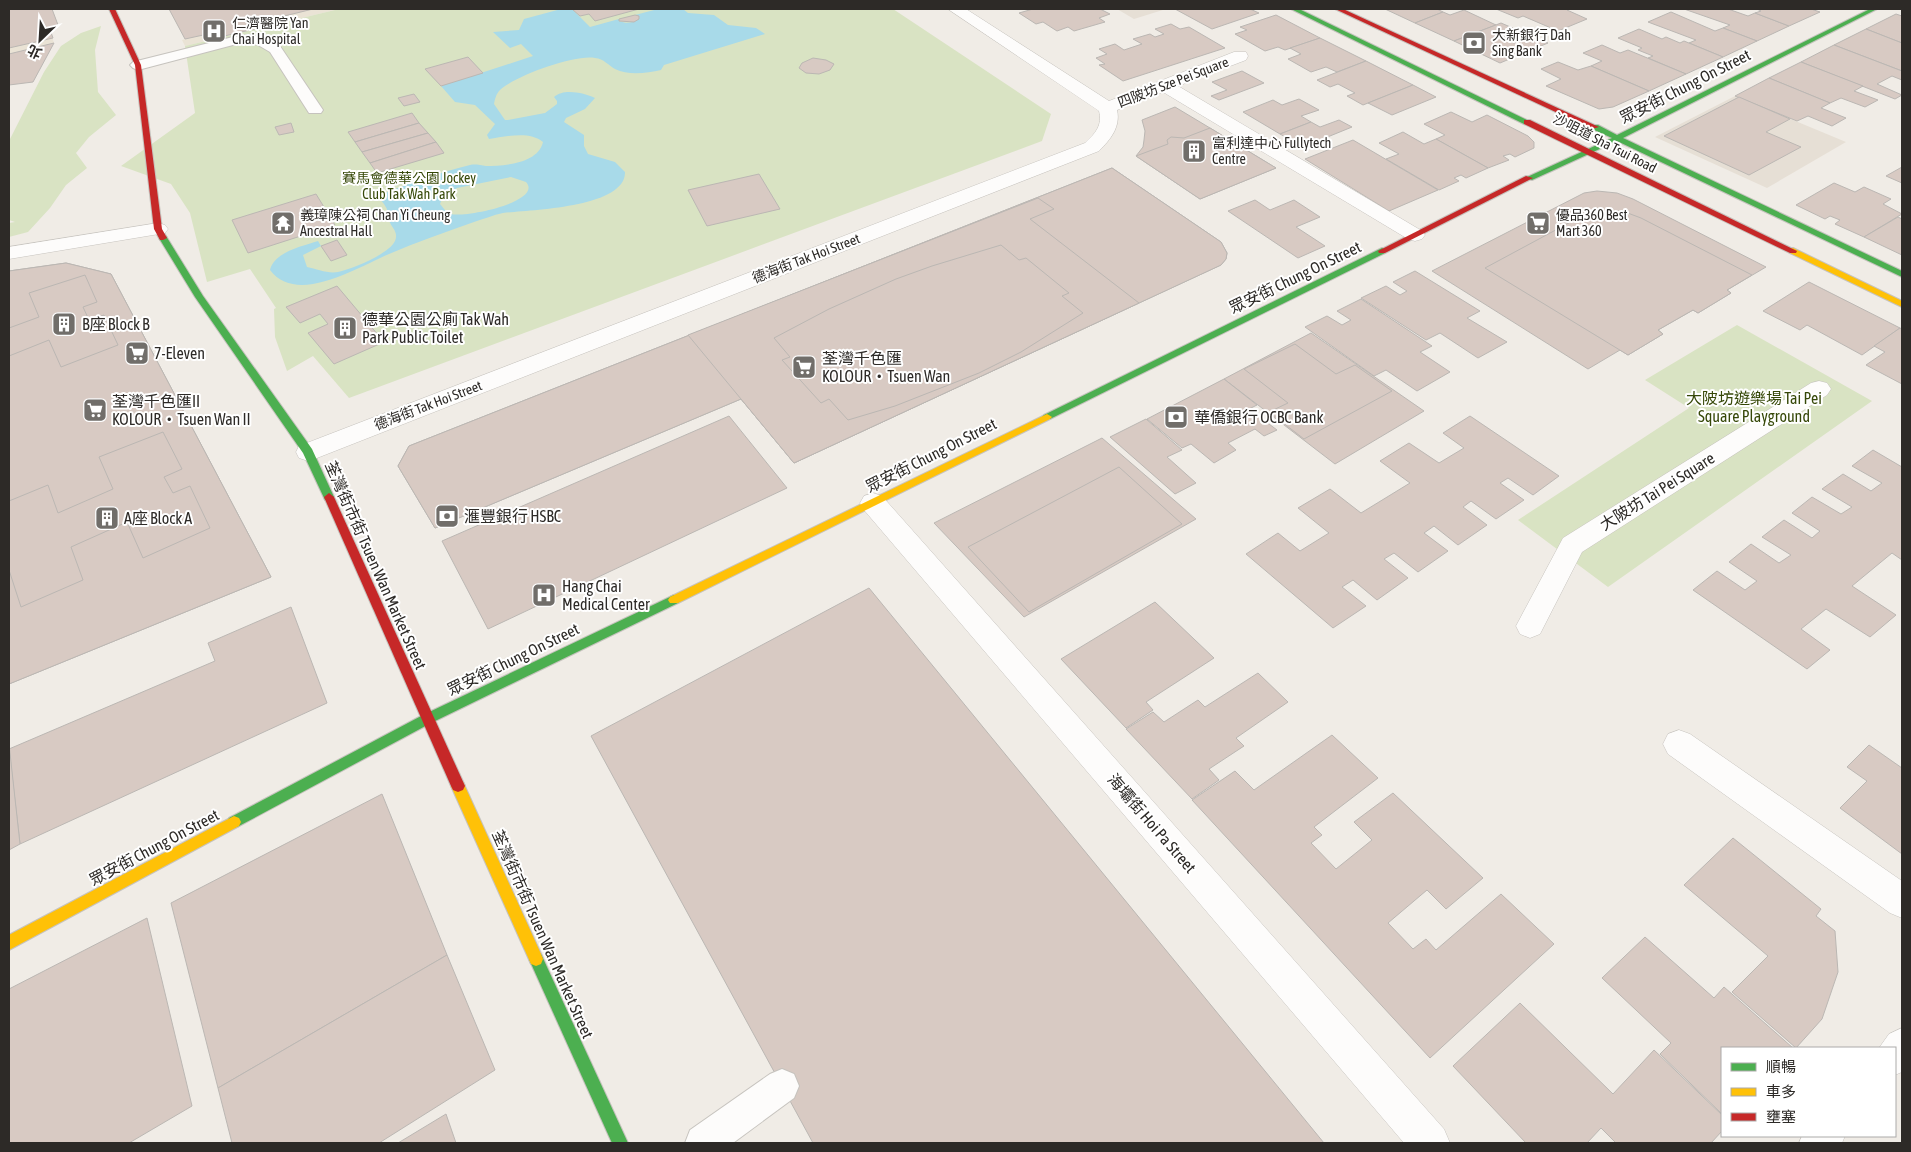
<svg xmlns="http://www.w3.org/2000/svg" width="1911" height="1152" font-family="'Asap Condensed','Noto Sans TC',sans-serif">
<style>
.built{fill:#e6dfd5}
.medical{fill:#eae3d5}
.green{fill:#d9e3c3}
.water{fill:#a8dae9;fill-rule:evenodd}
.building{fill:#d8cac3;stroke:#bbb7b3}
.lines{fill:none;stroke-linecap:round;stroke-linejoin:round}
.lane-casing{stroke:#c6c3be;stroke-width:2}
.street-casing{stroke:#c6c3be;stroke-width:1}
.fast-casing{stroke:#c6c3be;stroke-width:2}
.slow-casing{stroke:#c6c3be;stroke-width:2}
.jam-casing{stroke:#c6c3be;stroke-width:2}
.lane{fill:#fdfcfb;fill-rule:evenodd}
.street{fill:#fdfcfb;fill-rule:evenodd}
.fast{fill:#4caf50;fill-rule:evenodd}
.slow{fill:#ffc107;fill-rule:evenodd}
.jam{fill:#c62828;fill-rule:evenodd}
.labels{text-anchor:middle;stroke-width:4;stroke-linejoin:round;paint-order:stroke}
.far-poi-label{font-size:14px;fill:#2d2a27;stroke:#fff;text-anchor:start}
.far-street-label{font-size:14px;fill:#2d2a27;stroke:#fff}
.far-park-label{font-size:14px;fill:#364808;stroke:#fff}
.street-label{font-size:16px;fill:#2d2a27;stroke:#fff}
.poi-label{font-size:16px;fill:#2d2a27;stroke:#fff;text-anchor:start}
.park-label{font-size:16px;fill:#364808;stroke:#fff}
</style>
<rect width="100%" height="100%" fill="#f0ece6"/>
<!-- built -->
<g class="built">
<polygon points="1117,9 1166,9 1134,19"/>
<polygon points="1735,96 1846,142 1767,188 1655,137"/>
</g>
<!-- medical -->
<g class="medical">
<polygon points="9,9 52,9 58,25 49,27 54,43 9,54"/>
<polygon points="169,9 339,9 185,46 182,40 185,39"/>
</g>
<!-- green -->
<g class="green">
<polygon points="339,9 893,9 1051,114 1042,141 349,398 313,356 287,371 275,337 274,309 276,308 250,269 207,282 190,213 171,184 121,166 195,113 185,46"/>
<polygon points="101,26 95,50 98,92 116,115 89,137 76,153 87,168 66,185 50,208 28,232 9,237 9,223 15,222 9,220 9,141 44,72 61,46 81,33"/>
<polygon points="1737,325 1872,401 1608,587 1518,520 1689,408 1645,380"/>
</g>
<!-- water -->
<path class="water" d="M561,9H572L590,27L619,19V21C627,24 632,23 639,19V16L635,15L658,9H683L688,13L714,15L728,25L756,28L765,34L664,65L661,70C647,73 629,76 615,69C608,65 604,59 595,58C575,54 515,76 500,90C496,94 495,99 494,104L505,120H508L545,113L557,104V101L554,97C564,88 584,93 595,98L585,109L566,118L564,122L584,135V146L588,154L615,162L625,172C626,208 529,210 503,213C493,215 484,219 474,222C446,232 417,242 389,254C358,267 297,306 270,270C274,252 303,246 318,241L321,246L303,255L307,267C317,269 328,274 338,272C352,269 389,254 395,241C399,231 391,228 389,220C387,208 388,209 380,199L385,193C412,182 442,172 470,165C475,164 480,165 486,166C503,166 538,164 543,142C529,130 505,137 489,139L487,135L495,124L475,105L455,102L441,86L533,56L521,44L510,48L493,32L519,30L524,19ZM511,177L526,182C544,202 463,218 451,214C446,213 443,207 440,204L443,196L457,188Z"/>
<!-- building -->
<g class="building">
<polygon points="9,9 52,9 58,25 49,27 53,38 9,48"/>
<polygon points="169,9 313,9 272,19 276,24 220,37 217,32 185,39"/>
<polygon points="572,9 639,9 595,21 589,14 580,16"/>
<polygon points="1033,9 1100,9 1110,14 1099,18 1105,22 1074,31 1068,27 1057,31 1043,22 1036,24 1019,13"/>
<polygon points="1175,9 1250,9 1259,13 1212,29"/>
<polygon points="1385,9 1439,9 1437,9 1443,12 1415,23"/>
<polygon points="1496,9 1571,9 1567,10 1587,19 1558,31 1523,16 1518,18"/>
<polygon points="1684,9 1728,9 1748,16 1755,13 1789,26 1757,41 1723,28 1730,25"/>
<polygon points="1757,9 1811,9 1820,12 1789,26 1755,13 1761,11"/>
<polygon points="1464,10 1496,25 1454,41 1415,23 1443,12 1450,15"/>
<polygon points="1671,12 1715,31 1723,28 1757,41 1723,57 1689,43 1696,40 1648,22"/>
<polygon points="1896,14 1902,16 1902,43 1866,29"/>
<polygon points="635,15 639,16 639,19 634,22 619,21 619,19"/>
<polygon points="1276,15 1320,38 1285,50 1278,47 1265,51 1235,34 1247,30 1240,27"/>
<polygon points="1501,23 1515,29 1497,36 1502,38 1519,31 1527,34 1509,41 1514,43 1532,36 1548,43 1500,63 1454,41"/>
<polygon points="1171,24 1180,29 1189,27 1225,48 1123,81 1099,65 1105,64 1096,58 1107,54 1099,49 1115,44 1124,50 1142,44 1133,39 1150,34 1155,37 1164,34 1155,29"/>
<polygon points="1639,29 1662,39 1666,37 1680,43 1684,41 1723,57 1686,74 1648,58 1653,56 1638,50 1642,48 1618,38"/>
<polygon points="1866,29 1902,43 1902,71 1834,45"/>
<polygon points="1320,38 1366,61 1337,72 1326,67 1311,72 1288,59 1301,54 1290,48"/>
<polygon points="54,43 33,82 9,85 9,54"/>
<polygon points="1602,45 1620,53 1628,50 1686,74 1649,91 1591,66 1602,61 1583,53"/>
<polygon points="1834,45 1902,71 1902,80 1892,76 1877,84 1902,95 1895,99 1801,62"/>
<polygon points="468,57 483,73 441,86 425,69"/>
<polygon points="813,58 826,60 834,64 830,70 819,74 806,73 799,68 802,63"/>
<polygon points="1366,61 1413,85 1363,105 1347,96 1355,93 1338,84 1330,87 1317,80"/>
<polygon points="1558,62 1578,70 1591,66 1649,91 1613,107 1599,109 1546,86 1561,79 1541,69"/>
<polygon points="1801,62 1863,86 1854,91 1878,100 1865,107 1841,98 1830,103 1769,78"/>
<polygon points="1242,71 1264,83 1219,100 1211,96 1227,90 1212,82"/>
<polygon points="1769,78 1830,103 1821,108 1846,118 1832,126 1808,116 1797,121 1735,96"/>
<polygon points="1413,85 1436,97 1392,115 1368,103"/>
<polygon points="414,94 420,102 404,106 398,98"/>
<polygon points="1739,97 1790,119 1766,132 1801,147 1749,175 1664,136"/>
<polygon points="1299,99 1319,110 1301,116 1311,122 1280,134 1243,112 1273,100 1282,105"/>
<polygon points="1175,107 1210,128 1276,168 1200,199 1136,156 1143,147 1144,140 1145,131 1142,120"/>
<polygon points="1451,112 1472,122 1487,115 1528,136 1534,142 1534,148 1515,157 1510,154 1503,156 1509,160 1488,168 1436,139 1445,135 1424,124"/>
<polygon points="412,113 419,123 355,142 348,132"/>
<polygon points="1339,120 1352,127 1303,147 1280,134 1311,122 1320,127"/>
<polygon points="291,123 294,132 279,135 275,127"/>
<polygon points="419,123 428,133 362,152 355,142"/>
<polygon points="1210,128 1276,168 1200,199 1136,156 1168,144 1167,140 1171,137 1184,138"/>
<polygon points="1403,132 1424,144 1436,139 1488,168 1466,178 1461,175 1454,178 1459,181 1439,190 1386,159 1399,154 1379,143"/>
<polygon points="428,133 436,142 370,163 362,152"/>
<polygon points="1353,140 1438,190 1389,211 1305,159"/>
<polygon points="436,142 444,153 377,173 370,163"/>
<polygon points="1902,167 1902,183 1886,176"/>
<polygon points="1112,168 1221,242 1227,253 1226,259 1221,265 794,463 741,399 435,528 398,466 409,446"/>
<polygon points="1112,168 1221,242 1227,253 1226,259 1221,265 794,463 741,399 435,528 398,466 409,446"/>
<polygon points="759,174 780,209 707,226 688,190"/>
<polygon points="1834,183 1855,192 1864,187 1891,199 1883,204 1902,214 1864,237 1835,224 1840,220 1830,216 1825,219 1796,205"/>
<polygon points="1597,191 1617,193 1633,199 1766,267 1727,290 1731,293 1698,313 1693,310 1658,330 1663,334 1628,355 1620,350 1588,369 1432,271 1584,193"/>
<polygon points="316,194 335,225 248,253 232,220"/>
<polygon points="1038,198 1054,209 1030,219 1139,303 794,463 688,335"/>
<polygon points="1255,200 1270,210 1294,200 1320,217 1296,227 1325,246 1298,258 1228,211"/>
<polygon points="1605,210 1625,212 1641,218 1752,275 1727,290 1731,293 1698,313 1693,310 1658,330 1663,334 1628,355 1485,268 1591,211"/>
<polygon points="1898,217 1902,219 1902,255 1864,237"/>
<polygon points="337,240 347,255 331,261 321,246"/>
<polygon points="1001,245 1019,260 1026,258 1069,293 1062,296 1083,313 1021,352 979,373 895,406 848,420 829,399 821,403 782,360 790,357 774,338 829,309 896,279 932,266"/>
<polygon points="66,263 111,274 271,577 9,684 9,271"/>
<polygon points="66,263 111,274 271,577 9,684 9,271"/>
<polygon points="1415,271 1480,311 1467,318 1507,342 1478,358 1440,333 1426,340 1361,298 1386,286 1400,295 1407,291 1393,282"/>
<polygon points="85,275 97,302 83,307 89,320 104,315 118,345 61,367 49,340 9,356 9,328 39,317 29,293"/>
<polygon points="1809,282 1900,328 1862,355 1807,325 1800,330 1763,311"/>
<polygon points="337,286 384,342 334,364 308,333 328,324 320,314 300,323 286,307"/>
<polygon points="1361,299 1432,346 1420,352 1450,372 1417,391 1386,370 1374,376 1305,327 1327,316 1342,325 1351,320 1337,311"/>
<polygon points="1900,328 1902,329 1902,384 1866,365 1885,352 1874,346"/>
<polygon points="1311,333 1424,411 1335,464 1224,379"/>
<polygon points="1295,344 1336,374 1355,365 1392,391 1304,439 1269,412 1288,403 1244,369"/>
<polygon points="1224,379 1257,405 1249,409 1277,430 1264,436 1255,429 1228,443 1236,450 1214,463 1191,444 1182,448 1147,419"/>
<polygon points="729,416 787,488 488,629 442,541"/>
<polygon points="1470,416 1559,476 1533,495 1508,478 1500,483 1524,500 1496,519 1471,501 1463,507 1487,525 1458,545 1434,526 1424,533 1448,551 1418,572 1394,553 1384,559 1408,578 1377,600 1353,580 1342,587 1366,606 1333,628 1246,554 1278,533 1300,551 1329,533 1298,508 1330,489 1361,513 1410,483 1380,461 1409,443 1439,463 1464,448 1443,433"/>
<polygon points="1146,419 1182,450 1167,457 1196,483 1175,494 1110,437"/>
<polygon points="163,432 182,469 164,477 173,493 190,486 210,528 143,558 127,522 71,547 83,580 21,607 9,570 9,501 48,485 58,513 113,489 99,457"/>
<polygon points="1102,438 1196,519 1024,617 934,523"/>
<polygon points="1873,450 1902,467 1902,560 1892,553 1852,586 1896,615 1870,637 1826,609 1801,629 1830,650 1807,669 1693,590 1717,571 1745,590 1757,581 1729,562 1751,544 1779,563 1791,555 1762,537 1784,520 1812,538 1820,531 1792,513 1812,497 1841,514 1852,507 1822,489 1843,474 1871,491 1882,483 1852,466"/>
<polygon points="1119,467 1182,524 1029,612 968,547"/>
<polygon points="869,588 1324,1143 813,1143 591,736"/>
<polygon points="1155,602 1214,658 1146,702 1153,710 1126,728 1061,659"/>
<polygon points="291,607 327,703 20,844 9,749 215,661 208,643"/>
<polygon points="1258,673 1288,702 1236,738 1244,746 1209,769 1219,780 1192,799 1126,729 1153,712 1164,722 1198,700 1205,707"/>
<polygon points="1332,735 1378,778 1314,827 1322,835 1311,843 1336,869 1372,840 1354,822 1393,793 1483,878 1446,909 1427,890 1388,923 1413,949 1426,939 1436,950 1501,894 1554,944 1430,1058 1192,800 1235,771 1254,790"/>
<polygon points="9,744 20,844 9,850"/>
<polygon points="1869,745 1902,768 1902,854 1840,808 1867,781 1847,767"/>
<polygon points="382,794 447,955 218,1088 171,903"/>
<polygon points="1733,838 1821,909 1816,916 1835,931 1838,972 1822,1019 1796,1048 1732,992 1768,956 1684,885"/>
<polygon points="147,918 192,1106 129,1143 9,1143 9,989"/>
<polygon points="1645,937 1714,998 1724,987 1793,1048 1722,1048 1722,1114 1660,1054 1671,1043 1602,978"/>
<polygon points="447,955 495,1070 379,1143 232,1143 218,1088"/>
<polygon points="1520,1003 1613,1094 1654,1050 1722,1115 1722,1131 1711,1143 1616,1143 1601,1128 1587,1143 1526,1143 1453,1066"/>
<polygon points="446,1114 456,1143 398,1143"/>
</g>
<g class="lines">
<!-- lane casing -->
<g class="lane-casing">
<g id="lane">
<polygon points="250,35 267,38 280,46 323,110 321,113 309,113 270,52 258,45 250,43 233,45 138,70 133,68 130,65 133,62 233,37"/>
<polygon points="782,1069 794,1074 799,1086 794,1098 733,1143 685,1143 690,1130 770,1074"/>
</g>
</g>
<!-- street casing -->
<g class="street-casing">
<g id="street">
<path d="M948,9H966L1109,101L1234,52H1246L1248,56L1246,60L1178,86L1422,231L1425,235L1422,239L1415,241L1408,239L1163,92L1117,110C1121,127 1110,140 1099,151L317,458L308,461L299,458L296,452L299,446L1085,143C1095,134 1103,125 1099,111Z"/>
<polygon points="158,223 165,225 168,229 165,233 9,259 9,247"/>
<polygon points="1819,381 1827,383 1831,389 1827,395 1582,552 1540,634 1530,638 1520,634 1516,626 1563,538 1811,383"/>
<polygon points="873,493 882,496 1444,1129 1450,1143 1404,1143 864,510 860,503 864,496"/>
<polygon points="1679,730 1690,734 1902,881 1902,918 1890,913 1668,754 1663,744 1668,734"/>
<polygon points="1902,1028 1902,1072 1895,1075 1895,1048 1879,1048 1889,1034"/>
<polygon points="1802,1136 1845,1136 1842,1143 1799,1143"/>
</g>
</g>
<!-- fast casing -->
<g class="fast-casing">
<g id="fast">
<polygon points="1291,9 1299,9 1531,122 1524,124"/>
<polygon points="1870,9 1877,9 1623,138 1902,271 1902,277 1617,141 1532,180 1525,178 1612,138 1592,129 1592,125 1598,125 1617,135"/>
<polygon points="160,236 166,236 203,296 312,449 334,497 333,500 325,500 303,453 195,297 159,238"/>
<polygon points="1382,248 1385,249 1385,253 1050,419 1044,419 1042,417 1044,415"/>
<polygon points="674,595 678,597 680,600 678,603 431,723 239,826 234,828 229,826 227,822 229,818 423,715"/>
<polygon points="536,952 541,954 628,1143 612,1143 529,959 531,954"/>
</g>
</g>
<!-- slow casing -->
<g class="slow-casing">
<g id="slow">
<polygon points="1793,248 1902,301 1902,307 1790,253 1790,249"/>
<polygon points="1047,414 1052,417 1050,419 678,603 670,603 668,600 670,597"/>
<polygon points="458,780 463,782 541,954 543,959 541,964 536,966 531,964 451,786 453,782"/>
<polygon points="234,816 239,818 241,822 239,826 9,950 9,935"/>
</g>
</g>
<!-- jam casing -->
<g class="jam-casing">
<g id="jam">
<polygon points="109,9 115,9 141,65 162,229 167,238 163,240 160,240 154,229 135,65"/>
<polygon points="1335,9 1343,9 1599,127 1592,129"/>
<polygon points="1524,120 1530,120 1797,251 1796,253 1790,253 1524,124"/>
<polygon points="1526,176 1533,178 1385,253 1379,253 1378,251"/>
<polygon points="329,493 334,497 465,786 463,790 458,792 453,790 451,786 324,497"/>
</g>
</g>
<!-- lane -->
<use href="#lane" class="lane"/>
<!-- street -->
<use href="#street" class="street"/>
<!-- fast -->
<use href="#fast" class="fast"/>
<!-- slow -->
<use href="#slow" class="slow"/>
<!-- jam -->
<use href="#jam" class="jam"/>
</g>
<!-- icons -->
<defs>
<g id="hospital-square" transform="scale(1.25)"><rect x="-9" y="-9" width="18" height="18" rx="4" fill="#716e6a" stroke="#fff"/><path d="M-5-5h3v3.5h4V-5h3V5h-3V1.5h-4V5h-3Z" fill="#fff"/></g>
<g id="bank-square" transform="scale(1.25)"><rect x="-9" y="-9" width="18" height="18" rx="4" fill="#716e6a" stroke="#fff"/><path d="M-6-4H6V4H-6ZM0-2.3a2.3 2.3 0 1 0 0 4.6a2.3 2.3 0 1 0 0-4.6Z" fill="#fff"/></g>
<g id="building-square" transform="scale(1.25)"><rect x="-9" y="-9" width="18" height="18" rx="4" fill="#716e6a" stroke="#fff"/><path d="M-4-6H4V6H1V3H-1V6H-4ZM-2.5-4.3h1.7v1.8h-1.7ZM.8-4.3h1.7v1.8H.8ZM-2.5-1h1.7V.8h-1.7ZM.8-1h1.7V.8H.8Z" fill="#fff"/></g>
<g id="temple-square" transform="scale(1.25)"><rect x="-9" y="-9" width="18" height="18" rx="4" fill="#716e6a" stroke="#fff"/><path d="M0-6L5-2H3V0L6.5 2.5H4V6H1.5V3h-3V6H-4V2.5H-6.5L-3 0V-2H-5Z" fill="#fff"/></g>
<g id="supermarket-square" transform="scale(1.25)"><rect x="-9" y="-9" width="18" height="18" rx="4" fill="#716e6a" stroke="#fff"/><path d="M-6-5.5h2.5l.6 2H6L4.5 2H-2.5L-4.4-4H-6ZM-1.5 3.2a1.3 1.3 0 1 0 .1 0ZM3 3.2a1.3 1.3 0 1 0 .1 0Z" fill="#fff"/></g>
</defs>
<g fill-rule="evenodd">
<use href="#hospital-square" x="214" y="31"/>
<use href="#bank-square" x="1474" y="43"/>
<use href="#building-square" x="1194" y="151"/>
<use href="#temple-square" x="283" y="223"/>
<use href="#supermarket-square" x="1538" y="223"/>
<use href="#building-square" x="64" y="324"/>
<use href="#building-square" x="345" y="328"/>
<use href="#supermarket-square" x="137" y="353"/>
<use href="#supermarket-square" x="804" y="367"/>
<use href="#supermarket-square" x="95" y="410"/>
<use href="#bank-square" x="1176" y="417"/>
<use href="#bank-square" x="447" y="516"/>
<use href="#building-square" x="107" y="518"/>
<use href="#hospital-square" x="544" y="595"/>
</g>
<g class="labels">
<!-- far-poi labels -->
<g class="far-poi-label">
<text x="232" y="28">仁濟醫院 Yan<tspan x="232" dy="16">Chai Hospital</tspan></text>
<text x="1492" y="40">大新銀行 Dah<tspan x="1492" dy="16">Sing Bank</tspan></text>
<text x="1212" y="148">富利達中心 Fullytech<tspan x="1212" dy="16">Centre</tspan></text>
<text x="300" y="220">義璋陳公祠 Chan Yi Cheung<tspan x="300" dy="16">Ancestral Hall</tspan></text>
<text x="1556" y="220">優品360 Best<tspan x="1556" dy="16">Mart 360</tspan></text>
</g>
<!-- far-street labels -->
<g class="far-street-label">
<text transform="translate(1173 82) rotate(-21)" y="5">四陂坊 Sze Pei Square</text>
<text transform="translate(1605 143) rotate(27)" y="5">沙咀道 Sha Tsui Road</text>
<text transform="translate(806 258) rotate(-21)" y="5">德海街 Tak Hoi Street</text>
<text transform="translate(428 405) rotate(-21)" y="5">德海街 Tak Hoi Street</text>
</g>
<!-- far-park labels -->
<g class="far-park-label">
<text x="409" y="183">賽馬會德華公園 Jockey<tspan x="409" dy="16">Club Tak Wah Park</tspan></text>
</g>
<!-- street labels -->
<g class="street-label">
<text transform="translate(1685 86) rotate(-27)" y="6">眾安街 Chung On Street</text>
<text transform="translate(1295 277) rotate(-26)" y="6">眾安街 Chung On Street</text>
<text transform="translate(931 455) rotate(-27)" y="6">眾安街 Chung On Street</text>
<text transform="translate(1657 491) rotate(-32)" y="6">大陂坊 Tai Pei Square</text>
<text transform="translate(376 565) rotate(66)" y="6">荃灣街市街 Tsuen Wan Market Street</text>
<text transform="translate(513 659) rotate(-26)" y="6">眾安街 Chung On Street</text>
<text transform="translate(1152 823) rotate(49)" y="6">海壩街 Hoi Pa Street</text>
<text transform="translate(154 847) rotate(-28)" y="6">眾安街 Chung On Street</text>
<text transform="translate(543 934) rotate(66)" y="6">荃灣街市街 Tsuen Wan Market Street</text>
</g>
<!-- poi labels -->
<g class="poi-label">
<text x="362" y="325">德華公園公廁 Tak Wah<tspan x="362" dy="18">Park Public Toilet</tspan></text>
<text x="82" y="330">B座 Block B</text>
<text x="154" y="359">7-Eleven</text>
<text x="822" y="364">荃灣千色匯<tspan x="822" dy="18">KOLOUR‧Tsuen Wan</tspan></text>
<text x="112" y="407">荃灣千色匯II<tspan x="112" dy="18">KOLOUR‧Tsuen Wan II</tspan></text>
<text x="1194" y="423">華僑銀行 OCBC Bank</text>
<text x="464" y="522">滙豐銀行 HSBC</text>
<text x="124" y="524">A座 Block A</text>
<text x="562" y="592">Hang Chai<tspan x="562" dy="18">Medical Center</tspan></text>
</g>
<!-- park labels -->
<g class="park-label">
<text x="1754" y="404">大陂坊遊樂場 Tai Pei<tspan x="1754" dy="18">Square Playground</tspan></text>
</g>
</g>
<!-- border -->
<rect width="1911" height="1152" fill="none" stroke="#2d2a27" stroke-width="20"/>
<!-- legend -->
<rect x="1721" y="1047" width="175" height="90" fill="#ffffff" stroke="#abaaa9"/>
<rect x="1731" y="1063" width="25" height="8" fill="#4caf50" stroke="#abaaa9"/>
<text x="1766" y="1072" font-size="15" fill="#2d2a27">順暢</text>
<rect x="1731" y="1088" width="25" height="8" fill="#ffc107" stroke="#abaaa9"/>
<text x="1766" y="1097" font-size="15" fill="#2d2a27">車多</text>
<rect x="1731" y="1113" width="25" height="8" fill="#c62828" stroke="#abaaa9"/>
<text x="1766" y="1122" font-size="15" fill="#2d2a27">壅塞</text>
<!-- north arrow -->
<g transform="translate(40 40) rotate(205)" stroke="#ffffff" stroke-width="4" paint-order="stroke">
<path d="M0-4L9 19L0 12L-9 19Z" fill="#2d2a27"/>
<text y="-8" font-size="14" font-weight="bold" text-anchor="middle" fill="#2d2a27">北</text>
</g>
</svg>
